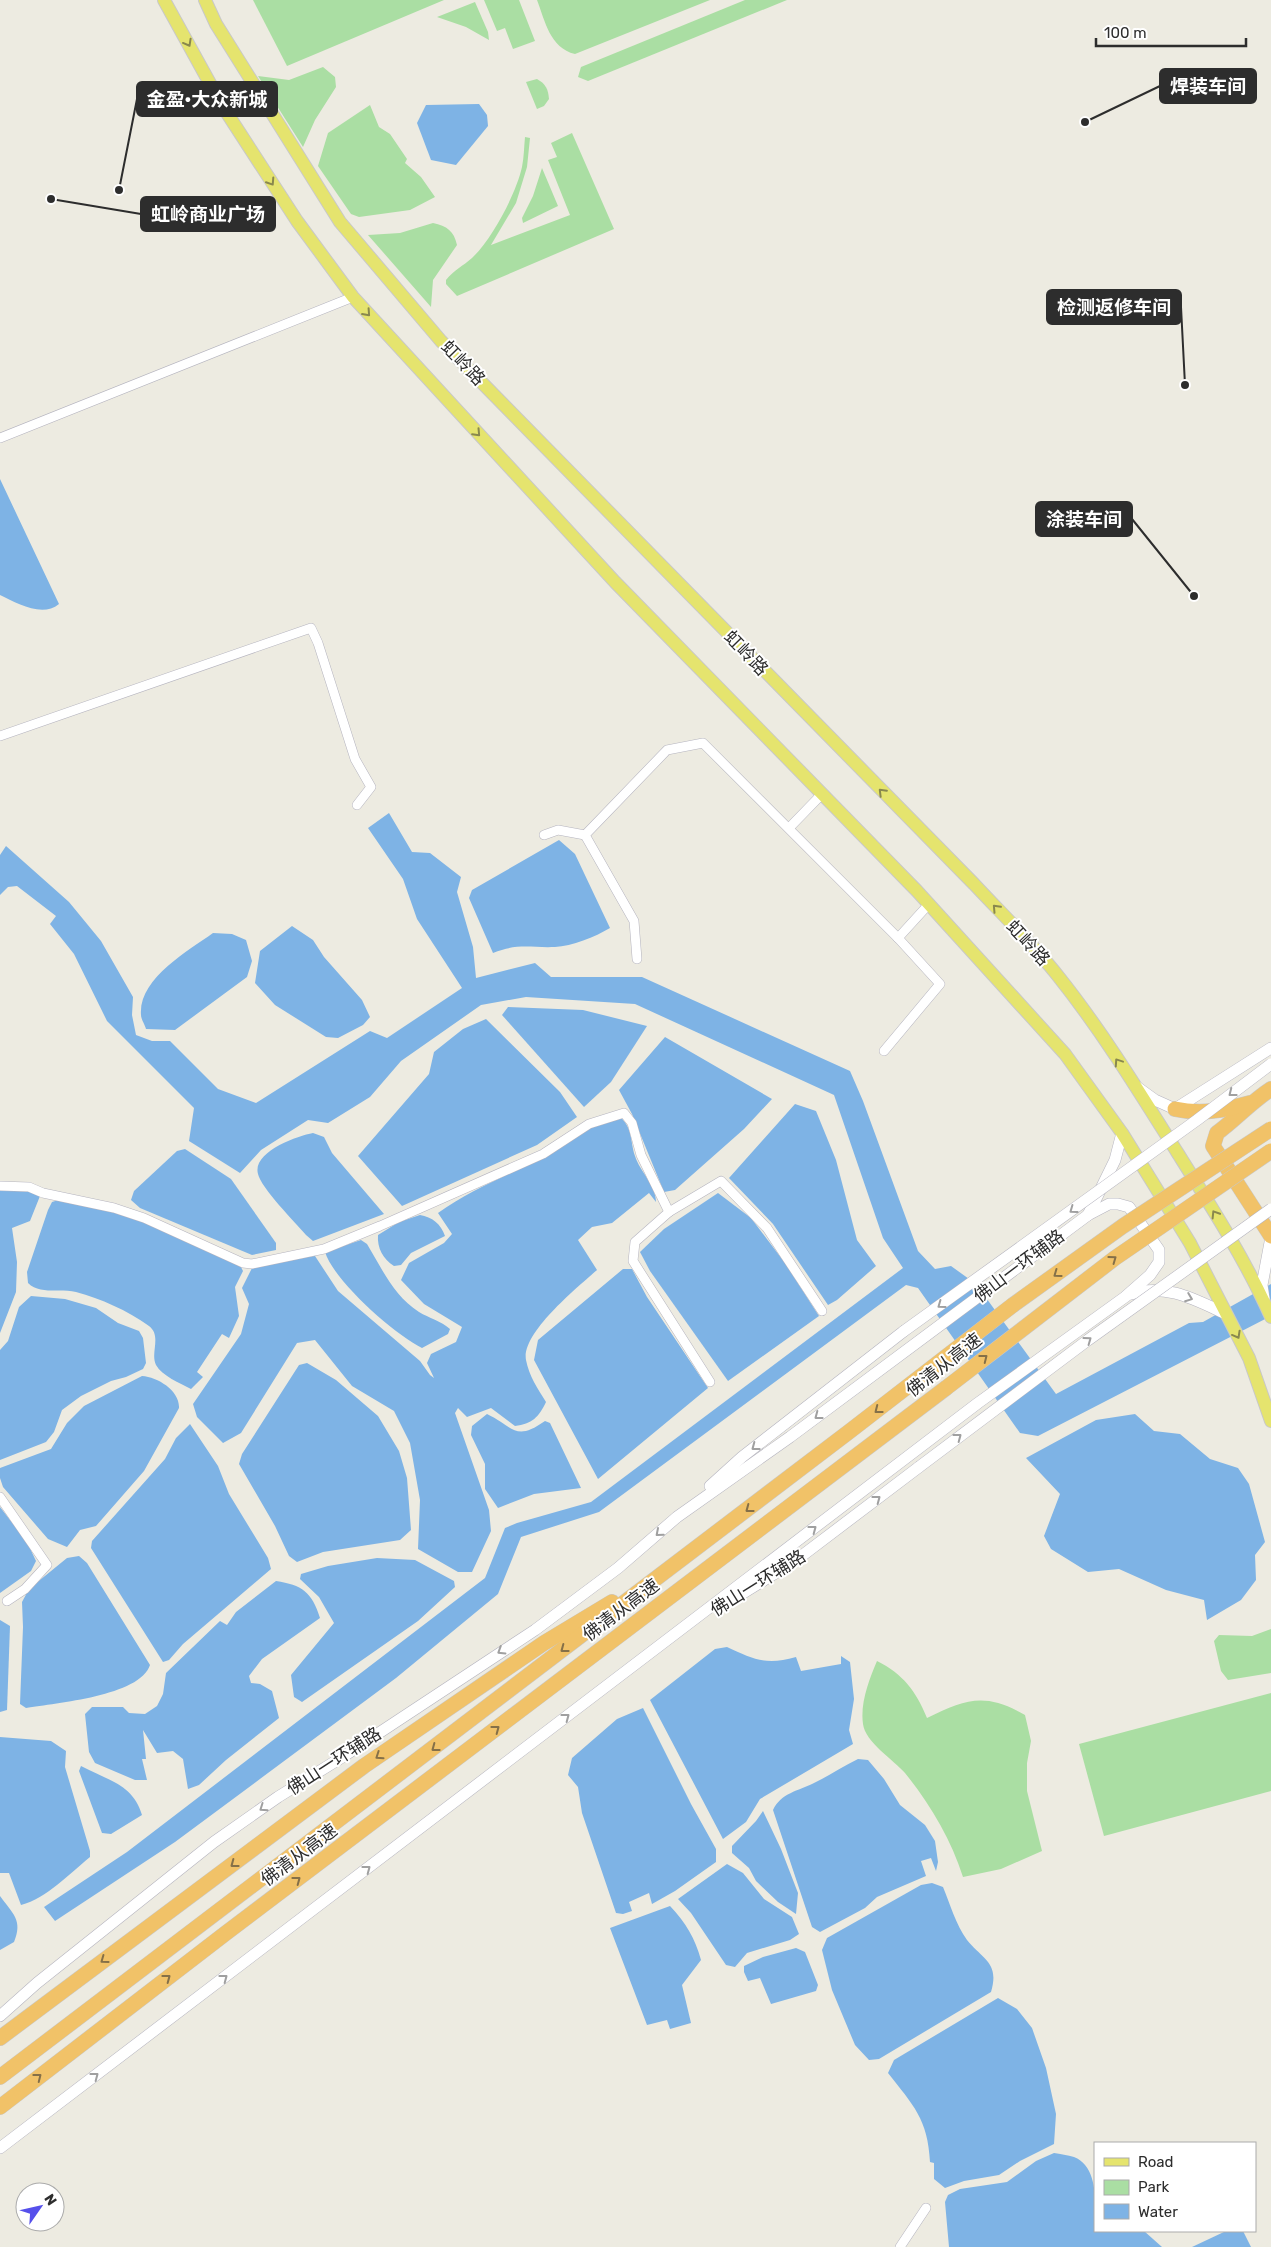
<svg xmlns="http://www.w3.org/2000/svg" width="1271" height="2247" font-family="Rubik,'Noto Sans SC',sans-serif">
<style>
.green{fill:#aadea3}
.water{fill:#7eb3e5}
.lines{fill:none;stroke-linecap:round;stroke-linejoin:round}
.street-casing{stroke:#b5b4bf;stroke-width:10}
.secondary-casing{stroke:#b5b4bf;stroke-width:12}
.primary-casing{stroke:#c8c8c8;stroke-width:14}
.highway-casing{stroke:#c8c8c8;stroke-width:16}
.street{stroke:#fff;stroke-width:9}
.secondary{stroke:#fff;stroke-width:11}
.primary{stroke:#e5e46e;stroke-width:12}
.highway{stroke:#f1c268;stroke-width:15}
.secondary-bridge-casing{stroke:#b5b4bf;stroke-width:12;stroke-linecap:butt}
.highway-bridge-casing{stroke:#c8c8c8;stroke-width:16;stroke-linecap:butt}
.secondary-bridge{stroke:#fff;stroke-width:11}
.highway-bridge{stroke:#f1c268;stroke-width:15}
.oneway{stroke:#89884e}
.oneway2{stroke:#a0a0a0}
.oneway3{stroke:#857048}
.labels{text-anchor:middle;stroke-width:4;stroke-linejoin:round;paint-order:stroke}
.street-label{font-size:18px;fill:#2d2d2d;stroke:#fff}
.leader{fill:none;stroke:#2d2d2d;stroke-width:2}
.callout-dot{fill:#2d2d2d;stroke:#fff;stroke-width:2}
.callout{fill:#2d2d2d;stroke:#2d2d2d;stroke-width:2}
.callout-label{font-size:19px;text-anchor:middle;font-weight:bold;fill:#fff}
</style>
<rect width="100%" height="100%" fill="#edebe1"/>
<!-- green -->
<g class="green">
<polygon points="253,0 444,0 287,66"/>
<polygon points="484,0 519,0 535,41 513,49 505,28 497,31"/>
<path d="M537,0H710L575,54C550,48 545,21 537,0Z"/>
<polygon points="745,0 787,0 588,81 578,77 581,67"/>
<polygon points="475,2 488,32 489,40 466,27 437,17"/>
<polygon points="323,67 335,77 336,87 315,120 303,147 258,76 289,80"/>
<path d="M537,79C546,84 548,89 549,99L544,106L537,109L526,82Z"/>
<polygon points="370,105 379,127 390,134 407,159 405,163 421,177 435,197 410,210 359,217 351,214 318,166 328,133"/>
<path d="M572,133L614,229L457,296L446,284V280C454,270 463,266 472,258C492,239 516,194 522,167C524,157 524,147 525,137L530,138L527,167L516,203L491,245L570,215L548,160L557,157L551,143Z"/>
<polygon points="542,168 558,206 523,223 522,218 533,196"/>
<path d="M433,223C447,226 454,231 457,245L433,280L431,307L368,235L400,233Z"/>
<polygon points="1271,1629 1271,1673 1228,1680 1221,1671 1214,1641 1219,1635 1252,1636"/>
<path d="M877,1661C903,1674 916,1691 927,1718C966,1699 985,1692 1025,1715L1031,1741L1027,1763V1791L1042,1851L1001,1869L963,1877C951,1839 930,1804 905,1773C894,1760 865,1742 863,1724C860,1703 869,1680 877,1661Z"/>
<polygon points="1271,1693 1271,1791 1104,1836 1079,1744"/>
</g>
<!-- water -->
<g class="water">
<polygon points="479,104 487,115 488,126 456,165 431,160 417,123 426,105"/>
<path d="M0,479L59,604C42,618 17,603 0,595Z"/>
<polygon points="389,813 412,852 430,853 461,877 457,892 473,947 476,978 535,963 551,977 642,977 850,1071 863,1101 918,1251 935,1269 951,1266 976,1284 1056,1394 1189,1323 1203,1322 1271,1284 1271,1316 1038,1436 1020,1433 918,1288 906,1285 599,1512 521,1537 498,1594 396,1678 175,1842 55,1921 44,1907 127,1852 485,1578 505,1528 517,1523 591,1502 903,1268 883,1238 834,1095 635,1004 526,997 481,1005 401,1061 370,1097 328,1123 308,1120 261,1150 240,1173 189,1141 194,1108 107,1021 74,954 50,924 56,916 17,886 8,887 0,895 0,855 6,846 69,902 101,941 133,997 132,1015 136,1035 152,1041 170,1041 218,1089 256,1103 370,1031 387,1038 462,988 417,919 403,879 368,828"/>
<path d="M559,840L575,854L610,928C595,937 572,946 555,947C531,948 517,943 493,953L469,898L472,890Z"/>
<polygon points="292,926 313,940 324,957 362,1000 370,1017 363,1025 338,1038 326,1037 275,1005 255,983 260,951"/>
<path d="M213,933L232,934L246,940L252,961L247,977L175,1030L146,1029C145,1025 141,1019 141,1015C138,979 188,951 213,933Z"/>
<polygon points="508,1007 583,1010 647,1026 611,1082 584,1107 502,1015"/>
<polygon points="486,1019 560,1092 577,1117 537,1145 402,1206 358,1156 429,1074 434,1052 463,1029"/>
<polygon points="665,1037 772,1099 744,1129 675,1190 664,1192 632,1114 619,1090"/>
<polygon points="795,1104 816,1111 836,1160 857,1240 876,1266 837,1300 828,1305 773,1224 729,1178"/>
<path d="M620,1117C633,1128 630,1141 635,1156C640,1172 656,1185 656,1202L649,1193L612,1223L592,1227L578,1240L597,1270C578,1287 521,1333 526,1360C529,1376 538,1389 546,1402C539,1417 532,1424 515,1426L491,1408L467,1417L458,1408L455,1413L489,1510L491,1531L472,1572H458L418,1549L420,1500L410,1443L394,1411L352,1386L315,1340L297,1343L241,1433L223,1443L197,1417L193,1404L241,1334L249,1304L242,1288L253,1266L292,1258L315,1256L338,1291L420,1361L430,1375L434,1378L427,1363L431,1354L456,1342L462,1327L424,1304L401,1280L409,1263L444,1243L452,1234L438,1213C472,1188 513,1174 549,1153C576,1138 589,1125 620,1117Z"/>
<path d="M313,1133L324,1137L332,1153L384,1214L313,1241L306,1235C295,1222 261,1188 258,1174C252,1152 297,1136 313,1133Z"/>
<polygon points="185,1149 231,1179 276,1243 276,1250 252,1255 140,1208 131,1200 134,1191 177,1151"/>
<polygon points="0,1190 29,1190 40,1196 30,1221 12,1228 17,1262 16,1292 0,1333"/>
<polygon points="718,1193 751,1218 785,1263 819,1316 728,1381 650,1271 640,1252 664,1229"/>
<path d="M65,1198L147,1222L240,1265L243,1271L235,1287L239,1316L229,1338L222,1334L197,1372L203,1377L191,1389C180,1383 162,1376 156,1365C150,1353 162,1336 149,1326C127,1310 101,1299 76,1292C60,1288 40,1295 28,1283L27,1272L48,1210L52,1202Z"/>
<path d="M420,1215C432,1217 441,1224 445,1236L411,1253L401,1265L394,1266C383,1259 377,1248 378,1235L399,1222Z"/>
<path d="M361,1240L367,1244C382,1269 394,1296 419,1312C429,1318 441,1321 450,1329L448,1334L422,1348C394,1334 334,1281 325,1252Z"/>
<polygon points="623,1269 632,1269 647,1297 708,1388 598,1479 534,1360 538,1340"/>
<polygon points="31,1296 65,1299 96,1308 118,1323 139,1331 143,1338 146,1363 143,1369 126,1377 111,1381 81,1396 62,1410 54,1432 46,1442 0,1460 0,1350 8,1341 19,1307"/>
<polygon points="307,1363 336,1380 378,1416 399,1451 407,1478 411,1530 400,1540 323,1552 297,1562 289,1556 275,1526 239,1464 242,1454 299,1365"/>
<path d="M142,1376C158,1377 180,1391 179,1408L144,1471L96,1526L80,1530L67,1547L48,1539L3,1487L0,1478V1468L51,1449L67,1423L84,1406Z"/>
<path d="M487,1414C514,1427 515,1442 545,1421L550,1423L581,1488L534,1494L498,1508L485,1489V1464L471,1435L472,1426Z"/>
<polygon points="1135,1414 1154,1431 1180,1434 1210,1459 1238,1468 1249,1484 1265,1542 1255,1555 1256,1580 1241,1600 1207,1620 1204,1600 1166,1590 1119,1569 1088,1572 1051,1549 1044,1536 1060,1494 1026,1458 1096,1420"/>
<polygon points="190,1424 218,1466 229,1494 268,1558 271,1569 183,1644 169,1660 163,1662 91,1548 92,1541 165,1459 176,1438"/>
<polygon points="0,1507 27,1542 36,1561 31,1571 0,1593"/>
<path d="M79,1556L87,1563L150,1665C140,1696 56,1703 26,1708L20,1704L23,1627L22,1602L29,1589L67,1558Z"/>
<polygon points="377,1558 415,1560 454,1581 455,1587 418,1621 302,1702 294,1697 291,1675 334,1623 319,1597 300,1579 301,1574 328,1566"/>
<path d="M276,1581C302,1585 312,1592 320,1618L262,1659L249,1676L251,1683L260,1684L272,1691L279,1718L226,1760L199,1785L188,1789L183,1759L173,1751L157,1753L143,1730L146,1759H142L147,1780H135L95,1763L89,1752L85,1714L92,1707H123L129,1713L145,1714L157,1706L163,1694L166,1673L220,1621L227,1625L236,1612Z"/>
<polygon points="0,1620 10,1626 7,1710 0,1712"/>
<path d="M727,1647C753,1659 766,1666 796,1657L801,1671L841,1664V1656L850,1662L854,1699L849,1730L853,1744L760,1799L746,1822L723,1839L650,1700L715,1649Z"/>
<polygon points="643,1708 691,1804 716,1849 716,1862 675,1891 652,1904 649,1893 629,1902 632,1911 623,1914 616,1913 582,1813 578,1787 568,1775 572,1758 617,1719"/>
<path d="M0,1737L51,1741L66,1751L65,1767L90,1851V1857C69,1874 47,1898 21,1905L9,1873H0Z"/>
<path d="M858,1759L868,1760L884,1779L900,1805L925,1825L935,1841L938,1862L936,1871L931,1858L921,1861L926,1876L877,1897L865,1908L820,1932L812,1927L773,1810C781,1793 798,1791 814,1783C829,1776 843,1766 858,1759Z"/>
<path d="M81,1766C107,1780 133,1784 142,1815L111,1834L102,1833L79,1771Z"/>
<polygon points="763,1811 781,1849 798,1893 796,1914 778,1902 756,1881 749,1868 732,1853 732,1846 756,1821"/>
<polygon points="727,1864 743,1873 764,1899 792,1917 799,1934 790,1940 747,1953 735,1967 726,1965 691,1913 678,1899"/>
<path d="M932,1883L943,1887C950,1904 956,1925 967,1940C982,1959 1000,1962 991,1992L879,2059L869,2060L855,2045L832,1990L822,1950L827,1938L921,1885Z"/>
<path d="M0,1896C13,1914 23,1920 14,1942L0,1950Z"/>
<path d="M670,1906C686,1923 695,1938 701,1960L682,1985L691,2023L670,2029L667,2020L647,2025L610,1928Z"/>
<polygon points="796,1948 805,1952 818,1985 816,1991 771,2004 760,1978 748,1981 744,1972 744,1966 763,1957"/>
<path d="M998,1998L1017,2009L1032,2028L1046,2068L1056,2114L1054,2144L1020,2161L999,2175L964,2181L945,2188L934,2179V2163L930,2162C928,2119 913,2105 888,2073L894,2060Z"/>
<path d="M1054,2153C1060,2154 1068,2155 1074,2157C1100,2167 1095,2208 1095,2231H1144L1162,2247H949L945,2202L948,2195L960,2189L1007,2182L1036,2161Z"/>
<polygon points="1226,2231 1243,2231 1251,2247 1192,2247"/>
</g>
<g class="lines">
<!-- street casing -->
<g class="street-casing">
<g id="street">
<polyline points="0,438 353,297"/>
<polyline points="0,736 311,628 318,643 355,759 371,787 357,805"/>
<polyline points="790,827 822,794"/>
<polyline points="544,835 558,830 585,835"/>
<polyline points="898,938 929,904"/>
<polyline points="637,959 634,921 585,835 667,750 703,743 898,938 940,984 884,1051"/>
<polyline points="0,1186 29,1187 43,1193 114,1208 144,1218 243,1263 252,1264 324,1249 380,1226 543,1154 589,1124 624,1113 632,1123 641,1155 669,1212 635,1242 633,1261 710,1382"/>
<polyline points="669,1212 721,1181 767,1228 822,1311"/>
<polyline points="0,1497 47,1565 25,1589 7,1601"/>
<polyline points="900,2247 926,2208"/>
</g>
</g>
<!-- secondary casing -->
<g class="secondary-casing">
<g id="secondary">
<polyline points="1137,1087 1155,1100 1175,1109 1271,1048"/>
<polyline points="1088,1215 1115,1160 1122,1133"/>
<path d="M1131,1294C1165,1283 1194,1299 1224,1313"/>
<polyline points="1264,1298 1262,1285 1271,1237"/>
<polyline points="710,1486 742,1457 904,1331"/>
<polyline points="727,1603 795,1561 919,1467"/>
<polyline points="0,2016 37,1983 214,1842 278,1797 344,1756 535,1630 618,1568 677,1517 790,1437 1088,1215 1109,1204 1118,1204 1129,1207 1159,1250 1159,1262 1150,1275 1125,1297 978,1403 0,2148"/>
</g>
</g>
<!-- primary casing -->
<g class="primary-casing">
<g id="primary">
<polyline points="164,0 223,107 297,221 353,297 615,582 917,891 1065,1054 1122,1133 1190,1243 1249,1358 1271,1421"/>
<path d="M205,0L216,24L340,222L441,341L974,884C1002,914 1033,944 1058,976C1102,1031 1140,1093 1177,1152C1211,1206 1245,1259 1271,1317"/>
</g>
</g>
<!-- highway casing -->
<g class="highway-casing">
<g id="highway">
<path d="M1271,1089C1251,1102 1236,1119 1217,1133L1213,1146L1271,1236"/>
<path d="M1175,1109C1201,1115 1225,1110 1250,1103"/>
<polyline points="0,2038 364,1766 544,1643 612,1602"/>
<polyline points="0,2077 850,1431 1013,1305"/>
<polyline points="0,2107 226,1933 946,1388"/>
</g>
</g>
<!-- street -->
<use href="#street" class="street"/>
<!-- secondary -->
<use href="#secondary" class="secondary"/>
<!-- primary -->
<use href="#primary" class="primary"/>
<!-- highway -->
<use href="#highway" class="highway"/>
<!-- secondary-bridge casing -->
<g class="secondary-bridge-casing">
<g id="secondary-bridge">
<polyline points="904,1331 1197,1120 1271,1064"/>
<polyline points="919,1467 1088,1340 1271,1209"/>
</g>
</g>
<!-- highway-bridge casing -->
<g class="highway-bridge-casing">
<g id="highway-bridge">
<polyline points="1013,1305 1123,1226 1271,1129"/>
<polyline points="946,1388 1115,1258 1271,1151"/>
</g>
</g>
<!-- secondary-bridge -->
<use href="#secondary-bridge" class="secondary-bridge"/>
<!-- highway-bridge -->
<use href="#highway-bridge" class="highway-bridge"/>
</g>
<!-- one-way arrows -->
<defs><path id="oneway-chevron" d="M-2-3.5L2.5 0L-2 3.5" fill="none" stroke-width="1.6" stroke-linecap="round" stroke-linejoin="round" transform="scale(1.25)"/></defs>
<g class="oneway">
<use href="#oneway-chevron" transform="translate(188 43) rotate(61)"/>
<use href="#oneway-chevron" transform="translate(271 182) rotate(57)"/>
<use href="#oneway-chevron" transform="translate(367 313) rotate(48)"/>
<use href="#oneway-chevron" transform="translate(477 433) rotate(47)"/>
<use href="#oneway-chevron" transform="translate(882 792) rotate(-135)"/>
<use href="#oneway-chevron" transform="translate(996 908) rotate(-133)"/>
<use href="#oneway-chevron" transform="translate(1118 1062) rotate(-124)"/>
<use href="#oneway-chevron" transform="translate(1215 1214) rotate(-122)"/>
<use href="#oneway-chevron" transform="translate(1237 1335) rotate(61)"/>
</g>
<g class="oneway2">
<use href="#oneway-chevron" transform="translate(1232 1093) rotate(142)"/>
<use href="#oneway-chevron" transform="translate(1073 1210) rotate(144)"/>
<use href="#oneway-chevron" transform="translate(1189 1298) rotate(21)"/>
<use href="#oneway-chevron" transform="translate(941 1305) rotate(144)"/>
<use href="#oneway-chevron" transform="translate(1088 1340) rotate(-36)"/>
<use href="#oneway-chevron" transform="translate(818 1416) rotate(143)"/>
<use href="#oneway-chevron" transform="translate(958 1437) rotate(-37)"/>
<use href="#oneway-chevron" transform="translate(755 1447) rotate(143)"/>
<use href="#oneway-chevron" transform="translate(877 1499) rotate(-37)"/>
<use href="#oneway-chevron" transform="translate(813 1529) rotate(-37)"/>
<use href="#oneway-chevron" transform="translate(659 1533) rotate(139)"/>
<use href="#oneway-chevron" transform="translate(501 1651) rotate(148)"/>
<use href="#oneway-chevron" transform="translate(566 1717) rotate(-37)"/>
<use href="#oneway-chevron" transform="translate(263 1808) rotate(145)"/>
<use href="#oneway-chevron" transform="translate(367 1869) rotate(-37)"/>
<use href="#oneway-chevron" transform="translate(224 1978) rotate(-37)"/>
<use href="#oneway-chevron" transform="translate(95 2076) rotate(-37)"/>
</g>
<g class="oneway3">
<use href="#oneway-chevron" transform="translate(1113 1259) rotate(-36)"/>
<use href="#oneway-chevron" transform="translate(1057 1274) rotate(144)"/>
<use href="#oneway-chevron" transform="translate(984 1358) rotate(-38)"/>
<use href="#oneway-chevron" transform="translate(878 1410) rotate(142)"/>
<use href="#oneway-chevron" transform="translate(749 1509) rotate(143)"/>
<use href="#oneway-chevron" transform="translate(564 1649) rotate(143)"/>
<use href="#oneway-chevron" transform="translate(496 1729) rotate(-37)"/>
<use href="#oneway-chevron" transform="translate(435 1748) rotate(143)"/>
<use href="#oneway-chevron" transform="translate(379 1756) rotate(146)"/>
<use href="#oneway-chevron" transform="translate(234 1864) rotate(143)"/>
<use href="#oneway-chevron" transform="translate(297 1880) rotate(-37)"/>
<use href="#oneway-chevron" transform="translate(104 1960) rotate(144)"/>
<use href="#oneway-chevron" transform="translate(167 1978) rotate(-37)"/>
<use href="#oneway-chevron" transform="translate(38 2077) rotate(-38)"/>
</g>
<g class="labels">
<!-- street labels -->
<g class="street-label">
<text transform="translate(463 363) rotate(46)" y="6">虹岭路</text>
<text transform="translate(746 653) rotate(46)" y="6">虹岭路</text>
<text transform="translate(1028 943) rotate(47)" y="6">虹岭路</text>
<text transform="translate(1019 1266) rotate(-37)" y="6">佛山一环辅路</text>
<text transform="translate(944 1365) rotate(-38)" y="6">佛清从高速</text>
<text transform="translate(758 1583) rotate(-32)" y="6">佛山一环辅路</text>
<text transform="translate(621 1610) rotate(-37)" y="6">佛清从高速</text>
<text transform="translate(334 1761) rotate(-33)" y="6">佛山一环辅路</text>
<text transform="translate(299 1855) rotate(-37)" y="6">佛清从高速</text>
</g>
</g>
<!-- callouts -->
<path class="leader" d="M1085 122L1160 86M119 190L137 99M51 199L141 214M1185 385L1181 307M1194 596L1132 519"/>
<g class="callout-dot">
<circle cx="1085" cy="122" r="5"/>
<circle cx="119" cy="190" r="5"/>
<circle cx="51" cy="199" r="5"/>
<circle cx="1185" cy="385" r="5"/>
<circle cx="1194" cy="596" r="5"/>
</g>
<g class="callout">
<rect x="1160" y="69" width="96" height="34" rx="5"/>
<rect x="137" y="82" width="140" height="34" rx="5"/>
<rect x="141" y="197" width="134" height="34" rx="5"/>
<rect x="1047" y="290" width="134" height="34" rx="5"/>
<rect x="1036" y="502" width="96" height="34" rx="5"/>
</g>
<g class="callout-label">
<text x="1208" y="93">焊装车间</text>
<text x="207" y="106">金盈·大众新城</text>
<text x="208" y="221">虹岭商业广场</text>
<text x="1114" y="314">检测返修车间</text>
<text x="1084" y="526">涂装车间</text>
</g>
<!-- legend -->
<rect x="1094" y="2142" width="162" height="90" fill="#ffffff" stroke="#ababab"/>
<rect x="1104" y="2158" width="25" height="8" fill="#e5e46e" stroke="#ababab"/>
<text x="1138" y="2167" font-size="15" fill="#2d2d2d">Road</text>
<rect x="1104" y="2180" width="25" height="15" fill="#aadea3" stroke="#ababab"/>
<text x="1138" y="2192" font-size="15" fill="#2d2d2d">Park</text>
<rect x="1104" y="2204" width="25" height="15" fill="#7eb3e5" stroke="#ababab"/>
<text x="1138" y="2217" font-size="15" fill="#2d2d2d">Water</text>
<!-- north arrow -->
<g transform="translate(40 2207) rotate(56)"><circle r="24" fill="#ffffff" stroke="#ababab"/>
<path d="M0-4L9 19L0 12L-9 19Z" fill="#5650eb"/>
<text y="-8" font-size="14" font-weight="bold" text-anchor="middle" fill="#2d2d2d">N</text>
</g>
<!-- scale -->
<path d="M1096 38v8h150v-8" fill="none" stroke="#2d2d2d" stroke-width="2.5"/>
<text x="1104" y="38" font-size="15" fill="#2d2d2d" stroke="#ffffff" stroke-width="4" paint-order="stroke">100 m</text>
</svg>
